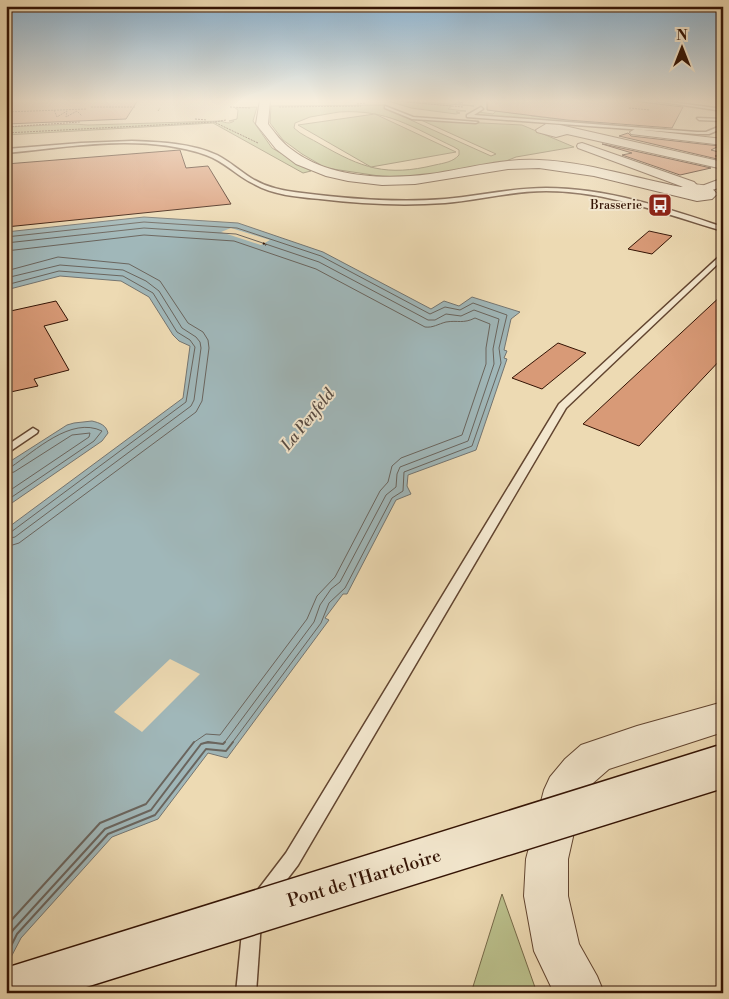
<svg xmlns="http://www.w3.org/2000/svg" width="729" height="999" font-family="'Libre Bodoni',serif">
<style>
.green{fill:#babf8b;stroke:#766948;fill-rule:evenodd}
.water{fill:#a0b7b9;stroke:#747571}
.pier{fill:#eddab3}
.lines{fill:none;stroke-linecap:round;stroke-linejoin:round}
.shore-far1{stroke:#6a655e;stroke-width:1}
.shore{stroke:#6a655e;stroke-width:2}
.building{fill:#d89a77;stroke:#331304}
.service-casing{stroke:#624530;stroke-width:3}
.minor-casing{stroke:#624530;stroke-width:2}
.tertiary-casing{stroke:#624530;stroke-width:2}
.path-far1{stroke:#331304;stroke-width:1;stroke-dasharray:2 1;stroke-linecap:butt}
.path{stroke:#331304;stroke-width:2;stroke-dasharray:2 1;stroke-linecap:butt}
.service{fill:#f3e7ce;fill-rule:evenodd}
.minor{fill:#f3e7ce;fill-rule:evenodd}
.tertiary{fill:#f3e7ce;fill-rule:evenodd}
.secondary-bridge-casing{stroke:#331304;stroke-width:45;stroke-linecap:butt}
.secondary-bridge{stroke:#f3e7ce;stroke-width:42}
.labels{text-anchor:middle;stroke-width:4;stroke-linejoin:round;paint-order:stroke}
.far-poi-label{font-size:12px;fill:#331304;stroke:#f3e7ce;text-anchor:end}
.water-label{font-size:16px;font-style:italic;fill:#594c43;stroke:#f3e7ce}
.near-street-label{font-size:18px;fill:#331304;stroke:#f3e7ce}
</style>
<rect width="100%" height="100%" fill="#eddab3"/>
<filter id="stains"><feTurbulence type="fractalNoise" baseFrequency=".004" numOctaves="4"/><feColorMatrix values="0 0 0 0 .2 0 0 0 0 .09 0 0 0 0 .02 0 0 0 .5 -.17"/></filter>
<radialGradient id="worn" r=".72"><stop offset=".6" stop-color="#630" stop-opacity="0"/><stop offset="1" stop-color="#630" stop-opacity=".3"/></radialGradient>
<!-- green -->
<g class="green">
<polygon points="385,100 452,106 448,109 466,111 458,111 456,112 460,113 456,114 411,108"/>
<polygon points="392,100 461,100 455,104 474,106"/>
<path d="M385,105L413,121L491,156L496,154L421,120L522,125L574,147L516,157L501,163L422,176L386,177L326,168L302,154L283,140L270,123L271,106ZM339,112C387,109 412,127 454,147L459,150V155C453,162 444,163 435,165C386,177 362,168 320,144C312,139 301,135 294,128L295,123L310,117Z"/>
<path d="M257,107L253,121L272,148L311,171L303,173L213,123L6,135V127L74,124L88,125L221,121C226,123 230,124 234,121H229L237,119L238,110L235,108Z"/>
<polygon points="491,108 533,114 531,116 651,129 474,115 478,112 493,114 496,111 489,110"/>
<polygon points="375,114 456,152 371,167 298,125"/>
<polygon points="502,894 537,993 471,993"/>
</g>
<!-- water -->
<g class="water">
<polygon points="144,217 238,223 323,252 431,309 444,301 459,306 472,297 520,312 511,319 504,350 507,351 504,358 507,359 476,450 408,475 407,486 411,494 396,500 347,594 343,594 325,618 329,620 227,758 208,753 158,819 112,837 21,938 9,961 6,980 6,529 183,398 190,346 179,341 173,335 149,297 121,281 60,276 6,290 6,232"/>
<path d="M92,421C100,423 106,425 108,433L102,441L6,507V464L67,425L74,423Z"/>
</g>
<!-- pier -->
<g class="pier">
<polygon points="231,228 270,240 261,245 221,232"/>
<polygon points="170,659 200,674 142,732 114,712"/>
</g>
<g class="lines">
<!-- shore-far1 -->
<g class="shore-far1">
<polyline points="6,237 144,222 237,228 321,256 430,314 445,307 460,310 473,303 507,315 499,348 501,363 472,446 404,472 403,491 392,498 345,588 329,603 321,623 232,743"/>
<polyline points="6,243 144,228 236,234 319,262 428,320 435,320 446,314 461,316 474,310 499,319 493,349 494,364 468,441 400,467 397,474 396,487 386,495 340,582 331,589 320,605 314,622 224,743"/>
<path d="M6,251L144,235L234,241L316,269L425,327C433,328 438,324 446,322C458,320 463,324 475,318L490,324L486,348V364L462,435L401,458L392,466L388,482L380,491L335,577L317,596L307,619L220,735L206,734L193,743"/>
<polyline points="6,271 58,257 129,264 160,281 188,323 203,332 208,340 209,348 202,401 196,412 19,543 6,547"/>
<polyline points="6,278 60,265 123,270 146,281 159,291 182,328 196,337 200,342 201,348 194,400 191,406 15,537 6,539"/>
<polyline points="6,285 59,271 123,276 153,293 177,332 190,340 195,347 186,402 11,532 6,533"/>
<path d="M6,468L11,467C35,451 71,416 102,431L94,441L6,501"/>
<polyline points="6,474 14,472 72,435 90,433 89,437 6,493"/>
<polyline points="204,743 216,743"/>
</g>
<!-- shore -->
<g class="shore">
<polyline points="6,926 100,823 146,804 194,742"/>
<polyline points="6,942 13,930 105,829 151,810 201,744 208,742 223,744 225,742"/>
<polyline points="6,956 17,934 108,834 155,815 206,749 226,751 233,742"/>
</g>
</g>
<!-- building -->
<g class="building">
<polygon points="6,100 138,100 126,119 6,124"/>
<polygon points="487,100 625,100 683,107 672,128 567,120 487,110"/>
<polygon points="628,133 631,136 719,146 711,150 723,153 715,156 719,157 717,159 619,136"/>
<polygon points="602,144 603,144 711,168 680,175 622,155 632,153"/>
<polygon points="180,150 186,168 208,166 231,204 6,227 6,164"/>
<polygon points="649,231 672,236 652,254 628,249"/>
<polygon points="723,294 723,357 639,446 583,424"/>
<polygon points="56,301 68,320 44,326 69,370 34,379 38,386 6,393 6,312"/>
<polygon points="558,343 586,353 542,389 512,378"/>
</g>
<g class="lines">
<!-- service casing -->
<g class="service-casing">
<g id="service">
<polygon points="654,100 723,109 723,111 656,101"/>
<polygon points="385,106 413,117 478,122 476,123 412,119 385,108"/>
<polygon points="481,107 483,109 474,115 697,132 706,132 723,125 723,128 709,134 697,134 467,117 467,115"/>
<polygon points="697,118 723,119 723,121 699,120"/>
<path d="M132,141C160,142 191,143 217,155C229,161 240,171 251,178C267,188 284,191 302,193C349,199 397,203 445,199C479,196 512,188 546,188C606,188 667,208 723,227V231C665,214 607,191 546,191C512,191 479,200 445,203C403,206 361,204 320,199C298,197 273,195 254,184C237,176 224,161 206,155C142,133 71,147 6,153V149L81,143Z"/>
<polygon points="723,253 723,259 566,408 298,865 269,903 263,906 257,903 254,897 257,891 286,853 559,404"/>
<polygon points="33,428 38,431 37,433 6,454 6,446"/>
<polygon points="252,913 259,915 261,922 256,993 236,993 243,922 245,915"/>
</g>
</g>
<!-- minor casing -->
<g class="minor-casing">
<g id="minor">
<polygon points="546,124 560,125 723,162 723,169 567,134 556,137 537,132 536,130"/>
<polygon points="635,129 723,139 723,145 631,134 630,132"/>
<path d="M582,143L694,182L699,187L723,178V186C710,191 696,198 686,188L578,148L577,146L578,144Z"/>
</g>
</g>
<!-- tertiary casing -->
<g class="tertiary-casing">
<g id="tertiary">
<path d="M260,100H270L268,124C275,133 282,143 291,149C328,178 385,180 430,174C466,169 502,158 539,160C588,162 634,178 681,187C694,183 709,183 717,194L712,199L697,201L594,176L539,168L508,169L415,184L382,185L348,181L326,176L296,164L276,149L256,124Z"/>
<polygon points="723,702 723,732 609,769 593,783 582,797 568,859 568,896 579,944 597,976 604,993 554,993 534,951 524,896 526,859 544,790 550,777 565,759 581,745 637,726"/>
</g>
</g>
<!-- path-far1 -->
<g class="path-far1">
<polyline points="407,102 463,107"/>
<polyline points="463,102 458,103 463,103"/>
<polyline points="357,104 366,103"/>
<polyline points="91,107 135,107"/>
<polyline points="230,107 250,108"/>
<polyline points="279,107 361,106"/>
<polyline points="629,108 650,110"/>
<polyline points="54,110 57,117 67,111 66,117 77,111 82,116"/>
<polyline points="158,111 160,108"/>
<polyline points="6,112 87,109"/>
<polyline points="195,119 207,120"/>
<polyline points="215,122 226,120"/>
<polyline points="6,127 80,122"/>
<polyline points="6,133 214,122 258,143"/>
</g>
<!-- path -->
<polyline class="path" points="263,243 266,245"/>
<!-- service -->
<use href="#service" class="service"/>
<!-- minor -->
<use href="#minor" class="minor"/>
<!-- tertiary -->
<use href="#tertiary" class="tertiary"/>
<!-- secondary-bridge casing -->
<g class="secondary-bridge-casing">
<polyline id="secondary-bridge" points="6,990 723,766"/>
</g>
<!-- secondary-bridge -->
<use href="#secondary-bridge" class="secondary-bridge"/>
</g>
<!-- sky -->
<linearGradient id="sky" x2="0" y2="1"><stop stop-color="#8bb5d5"/><stop offset="0.42" stop-color="#f7eedd"/><stop offset="1" stop-color="#f7eedd" stop-opacity="0"/></linearGradient>
<rect width="729" height="240" fill="url(#sky)"/>
<!-- icons -->
<defs>
<g id="bus-square" transform="scale(1.25)"><rect x="-9" y="-9" width="18" height="18" rx="4" fill="#8f2418" stroke="#f3e7ce"/><path d="M-5-6H5V4H4V6H2V4H-2V6H-4V4H-5ZM-3.5-4V0h7V-4ZM-3.5 1.2v1.5H-2V1.2ZM2 1.2v1.5H3.5V1.2Z" fill="#fff"/></g>
</defs>
<g fill-rule="evenodd">
<use href="#bus-square" x="660" y="205"/>
</g>
<g class="labels">
<!-- far-poi labels -->
<g class="far-poi-label">
<text x="642" y="209">Brasserie</text>
</g>
<!-- water labels -->
<g class="water-label">
<text transform="translate(307 419) rotate(-51)" y="6">La Penfeld</text>
</g>
<!-- near-street labels -->
<g class="near-street-label">
<text transform="translate(364 878) rotate(-17)" y="6">Pont de l'Harteloire</text>
</g>
</g>
<!-- margin -->
<rect width="729" height="999" fill="none" stroke="#eddab3" stroke-width="25"/>
<rect x="8" y="8" width="714" height="984" fill="none" stroke="#331304" stroke-width="2.5"/>
<rect x="12" y="12" width="704" height="974" fill="none" stroke="#331304"/>
<!-- north arrow -->
<g transform="translate(682 48)" stroke="#f3e7ce" stroke-width="4" paint-order="stroke">
<path d="M0-4L9 19L0 12L-9 19Z" fill="#331304"/>
<text y="-8" font-size="14" font-weight="bold" text-anchor="middle" fill="#331304">N</text>
</g>
<rect width="100%" height="100%" filter="url(#stains)"/>
<rect width="100%" height="100%" fill="url(#worn)"/>
</svg>
